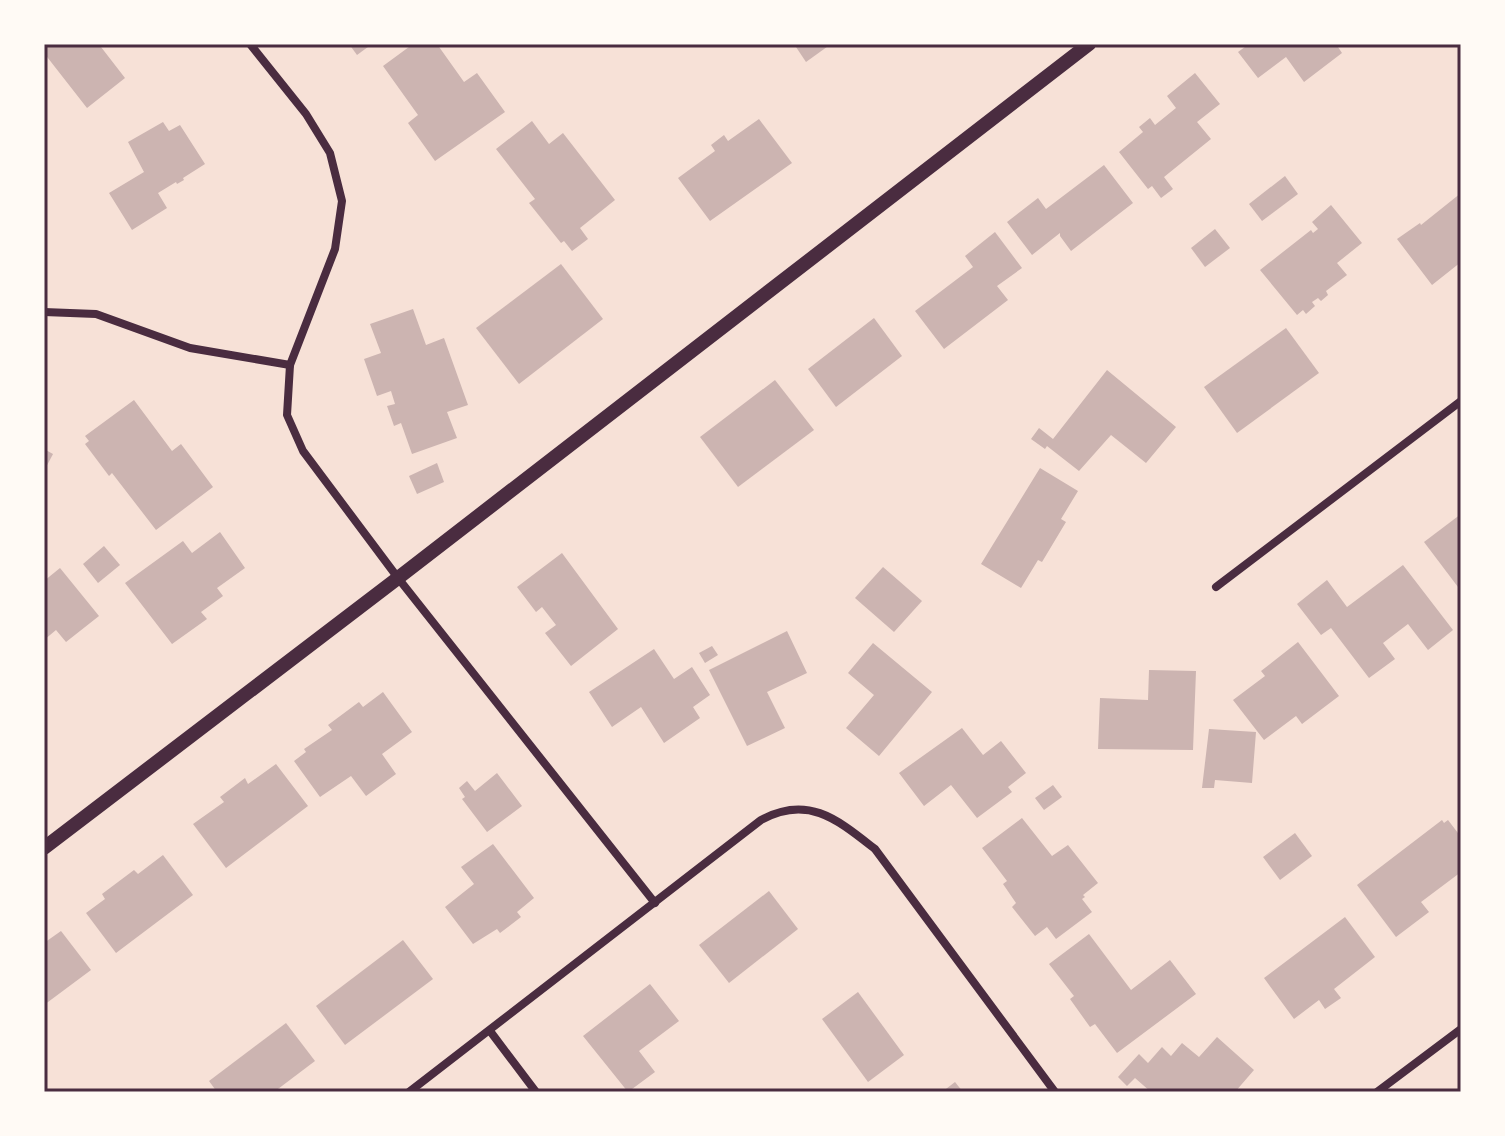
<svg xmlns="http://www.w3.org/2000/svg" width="1505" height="1136" font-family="'Work Sans',sans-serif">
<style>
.building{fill:#ccb4b1}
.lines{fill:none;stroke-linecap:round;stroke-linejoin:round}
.minor{stroke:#4a2c40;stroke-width:8}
.tertiary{stroke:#4a2c40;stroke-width:14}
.neatline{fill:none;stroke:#4a2c40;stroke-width:3}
</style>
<rect width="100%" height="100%" fill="#f7e1d7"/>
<!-- building -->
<g class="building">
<polygon points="44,44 105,44 101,47 125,78 87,108 44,53"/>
<polygon points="349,44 372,44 357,55"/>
<polygon points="413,44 437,44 464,82 477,73 505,112 435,161 408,123 418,115 383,66"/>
<polygon points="794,44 831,44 806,62"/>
<polygon points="1249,44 1336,44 1342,53 1304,82 1286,57 1258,78 1238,52"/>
<polygon points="1195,73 1220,104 1197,122 1211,139 1164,177 1173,189 1161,198 1152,186 1148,189 1119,152 1143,132 1139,127 1150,118 1155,125 1176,108 1167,96"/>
<polygon points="759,119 792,163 710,221 678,178 715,151 711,145 724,135 728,141"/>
<polygon points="532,121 549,144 563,133 615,200 580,228 588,239 572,251 564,241 561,243 529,203 535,199 496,149"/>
<polygon points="163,122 169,131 180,125 205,164 183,178 184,180 177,184 176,182 158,193 167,208 132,230 109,193 144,172 128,142"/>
<polygon points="1104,165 1133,203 1071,251 1060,236 1060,233 1032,255 1007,222 1038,198 1046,209"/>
<polygon points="1285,176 1298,194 1262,221 1249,204"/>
<polygon points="1461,193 1461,262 1432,285 1397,239 1420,223 1421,225"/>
<polygon points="1331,205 1362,243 1337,263 1347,275 1326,291 1328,295 1321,301 1318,298 1312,302 1315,306 1306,314 1303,310 1297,315 1260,270 1311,230 1313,233 1318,229 1312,222"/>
<polygon points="1215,229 1230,248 1205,267 1191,248"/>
<polygon points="995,232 1022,268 997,286 1008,300 944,349 915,311 973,267 965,256"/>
<polygon points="561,264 603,319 519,384 476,328"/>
<polygon points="413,309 426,345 444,338 468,405 447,412 457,438 412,454 401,423 394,426 387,406 395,404 391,391 377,396 364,359 381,353 370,324"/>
<polygon points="874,318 902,356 836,407 808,369"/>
<polygon points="1286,328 1319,373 1237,433 1204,387"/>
<polygon points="1107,370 1176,427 1146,463 1111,435 1079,471 1047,446 1045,449 1031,439 1039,428 1053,439"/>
<polygon points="775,380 814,430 738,487 700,437"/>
<polygon points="134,400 172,451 181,444 213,487 156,530 112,473 109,476 85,444 89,441 85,436"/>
<polygon points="44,449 53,454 44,471"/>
<polygon points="437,463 444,482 417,494 409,476"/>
<polygon points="1040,468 1078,491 1061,519 1066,522 1042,562 1038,560 1021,588 981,564"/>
<polygon points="1461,514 1461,591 1424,542"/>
<polygon points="220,532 245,568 217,588 223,596 201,612 207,619 172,644 125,583 183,541 192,553"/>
<polygon points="104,546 120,565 98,583 83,564"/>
<polygon points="562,553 618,629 571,666 545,633 556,625 542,607 536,612 517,587"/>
<polygon points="1403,565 1453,630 1428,650 1408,624 1383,643 1395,659 1369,678 1331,628 1321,635 1297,604 1327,580 1347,607"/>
<polygon points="883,567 922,601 894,632 855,598"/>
<polygon points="60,568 99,616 66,642 56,630 44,640 44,581"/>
<polygon points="787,631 807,673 767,692 785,728 747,746 709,670"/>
<polygon points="1298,642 1339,696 1302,724 1296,716 1264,740 1233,700 1265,676 1261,671"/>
<polygon points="873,643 932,692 879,756 846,728 874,695 848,673"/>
<polygon points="712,646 718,655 705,663 699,653"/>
<polygon points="654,649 674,679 692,667 710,695 693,707 700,718 664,743 641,707 612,727 589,692"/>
<polygon points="1149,670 1196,671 1193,750 1098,749 1100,698 1148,700"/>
<polygon points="383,692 412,732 382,754 396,774 366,796 351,776 320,797 294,761 306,752 304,749 332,730 328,725 359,702 363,707"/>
<polygon points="962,728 983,755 1001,741 1026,773 1008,787 1012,792 977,818 951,785 924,806 899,773"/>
<polygon points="1209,729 1256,732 1252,783 1215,780 1214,788 1202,788"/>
<polygon points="276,764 308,806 226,868 193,824 224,802 220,797 245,778 248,784"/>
<polygon points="497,773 522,806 487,832 462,799 465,797 459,788 467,781 475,791"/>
<polygon points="1053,785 1062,797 1044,810 1035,798"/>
<polygon points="1022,818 1052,856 1068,845 1098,883 1083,895 1085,897 1082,899 1092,912 1056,939 1047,927 1035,936 1012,907 1016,903 1003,884 1007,881 982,848"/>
<polygon points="1442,820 1444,823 1448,820 1461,837 1461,872 1421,902 1429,912 1396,937 1357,885"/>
<polygon points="1295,833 1312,856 1280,880 1263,857"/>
<polygon points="493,844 534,898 517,912 521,917 500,933 497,929 473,944 445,907 474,884 461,867"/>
<polygon points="163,855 193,895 116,953 86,913 105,899 102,894 134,870 138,874"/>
<polygon points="769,891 798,929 729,983 699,945"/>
<polygon points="1345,917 1375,957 1334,989 1341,998 1325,1009 1319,1000 1294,1019 1264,978"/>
<polygon points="61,931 91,970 44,1005 44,943"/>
<polygon points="1089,934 1131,990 1170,960 1196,994 1117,1053 1095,1024 1090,1027 1070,999 1074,996 1049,964"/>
<polygon points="403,940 433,979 345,1045 316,1006"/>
<polygon points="650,984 679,1021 639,1051 655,1072 628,1092 583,1036"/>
<polygon points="858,992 904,1055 868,1082 822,1019"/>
<polygon points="286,1023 315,1061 274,1092 217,1092 209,1081"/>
<polygon points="1217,1037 1254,1070 1235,1092 1151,1092 1135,1078 1127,1086 1118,1077 1139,1054 1148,1063 1162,1047 1171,1056 1182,1043 1199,1057"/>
<polygon points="955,1082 963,1092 942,1092"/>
</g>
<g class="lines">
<!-- minor -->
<g class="minor">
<polyline points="250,44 306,114 330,153 342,201 335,249 290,365 287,415 303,451 398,578 655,903"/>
<polyline points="44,312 96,314 190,348 290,365"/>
<polyline points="1216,587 1461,401"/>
<polyline points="490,1031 536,1092"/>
<path d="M409,1092L761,820C808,794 838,820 875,849L1055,1092"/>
<polyline points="1377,1092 1461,1029"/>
</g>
<!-- tertiary -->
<polyline class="tertiary" points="44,848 398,578 1089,44"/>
</g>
<!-- border -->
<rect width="1505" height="1136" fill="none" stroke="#fffaf5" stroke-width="92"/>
<rect x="46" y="46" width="1413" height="1044" class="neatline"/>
</svg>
